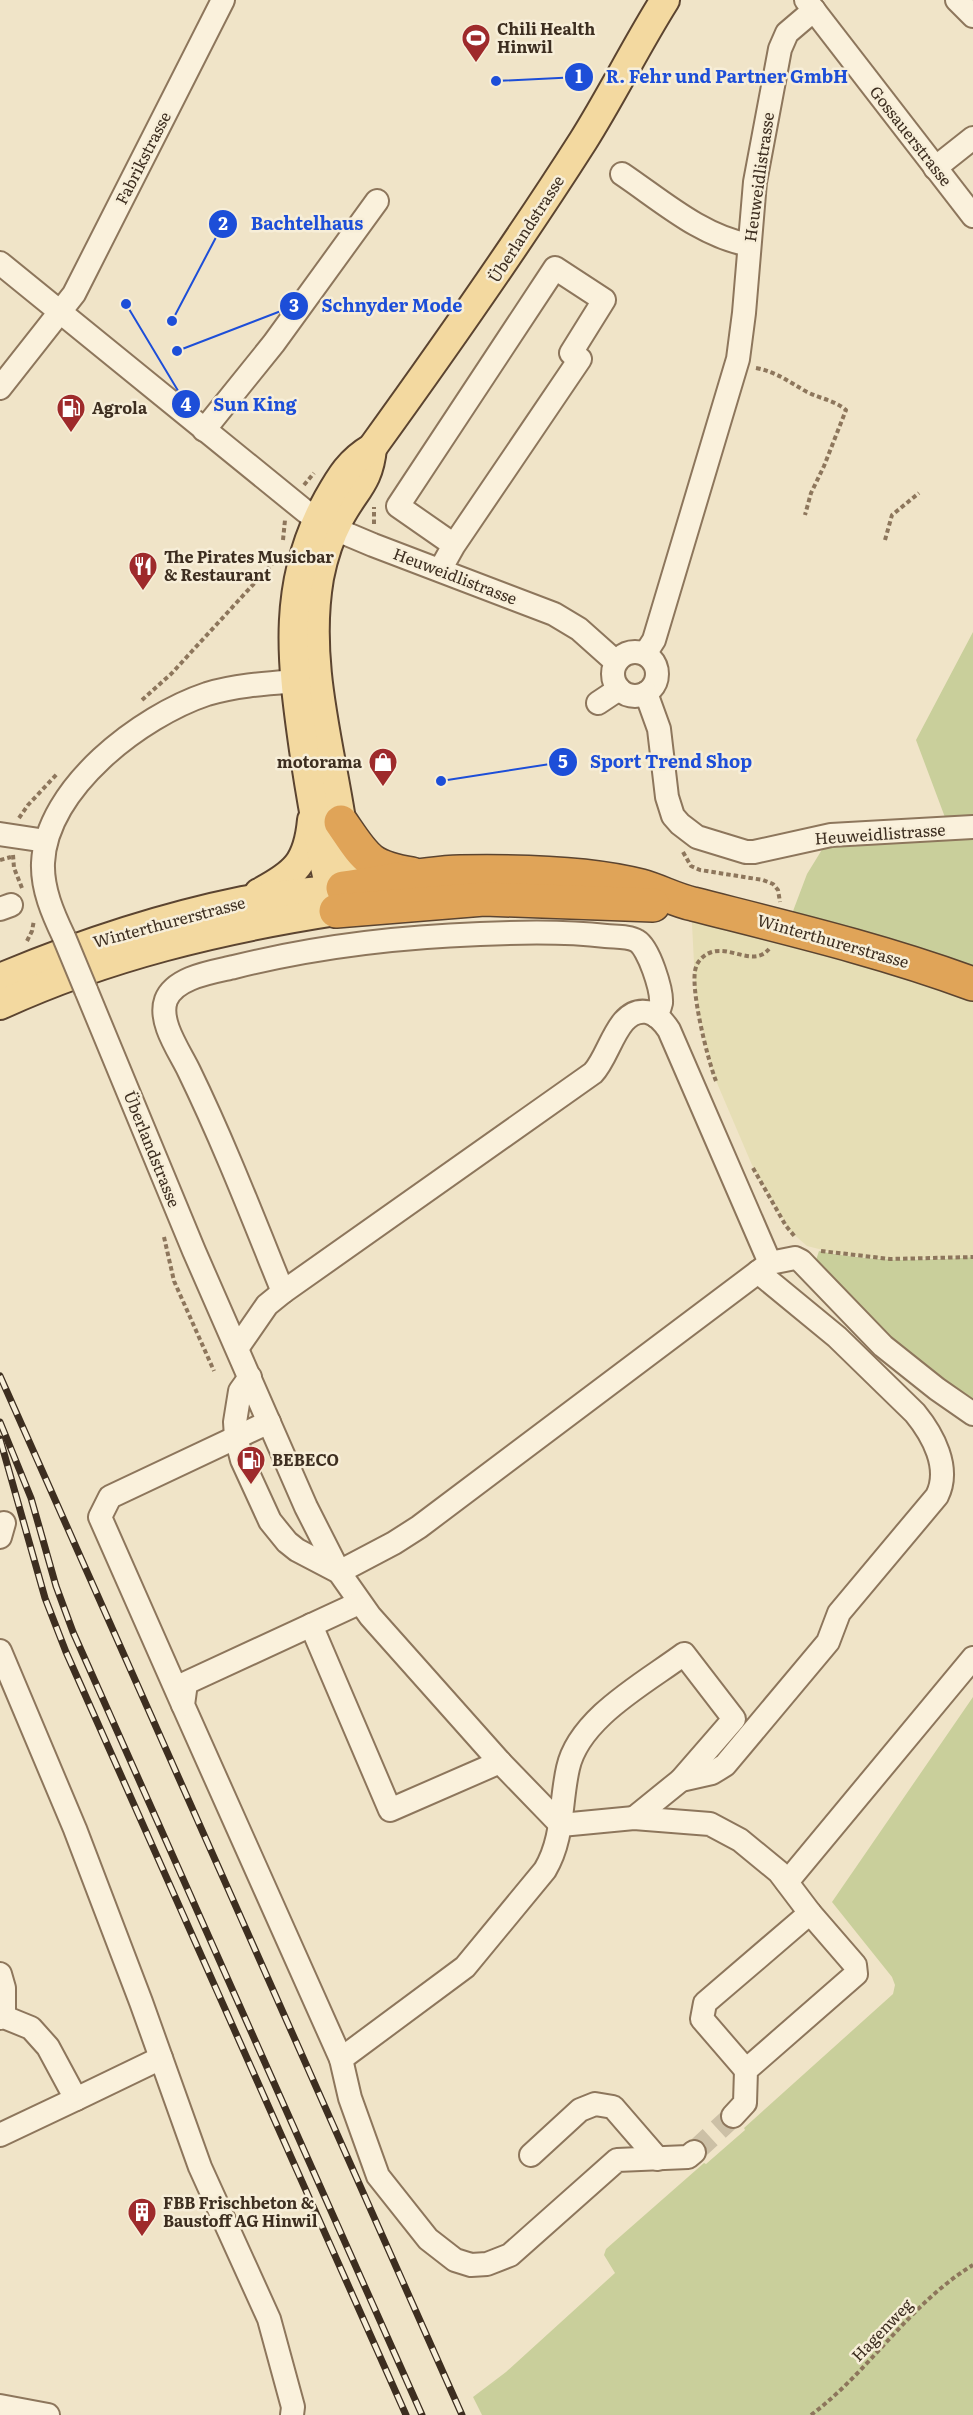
<svg xmlns="http://www.w3.org/2000/svg" width="973" height="2415" font-family="Literata,serif">
<style>
.farmland{fill:#e6deb5}
.green{fill:#c9cf9b}
.lines{fill:none;stroke-linecap:round;stroke-linejoin:round}
.minor-tunnel{stroke:#ccc0a6;stroke-width:22;stroke-dasharray:22 11;stroke-linecap:butt}
.minor-casing{stroke:#8d765c;stroke-width:26}
.major-casing{stroke:#5b4430;stroke-width:32}
.highway-casing{stroke:#5b4430;stroke-width:36}
.path{stroke:#8d765c;stroke-width:4;stroke-dasharray:4.5 3;stroke-linecap:butt}
.minor{stroke:#faf1dc;stroke-width:22}
.major{stroke:#f3d9a0;stroke-width:28}
.highway{stroke:#e0a458;stroke-width:33}
.rail-casing{stroke:#3d2e20;stroke-width:7}
.rail{stroke:#f7eed8;stroke-width:4.5;stroke-dasharray:14;stroke-linecap:butt}
.minor-bridge-casing{stroke:#8d765c;stroke-width:26;stroke-linecap:butt}
.minor-bridge{stroke:#faf1dc;stroke-width:22}
.labels{text-anchor:middle;stroke-width:5;stroke-linejoin:round;paint-order:stroke}
.poi-label{font-size:16px;font-weight:bold;fill:#3d2e20;stroke:#f7eed8;text-anchor:start}
.street-label{font-size:16px;fill:#3d2e20;stroke:#f7eed8}
.leader{fill:none;stroke:#1d4ed8;stroke-width:2}
.callout-dot{fill:#1d4ed8;stroke:#f7eed8;stroke-width:2}
.mark-label{font-size:18px;text-anchor:middle;font-weight:bold;fill:#fff}
.callout-label{font-size:18px;text-anchor:middle;font-weight:bold;fill:#1d4ed8;stroke:#f7eed8;stroke-width:5;stroke-linejoin:round;paint-order:stroke}
</style>
<rect width="100%" height="100%" fill="#f0e4c8"/>
<!-- farmland -->
<polygon class="farmland" points="691,904 973,984 973,1257 890,1259 843,1255 807,1246 790,1231 752,1165 714,1076 699,1015 695,983"/>
<!-- green -->
<g class="green">
<polygon points="973,632 973,984 787,927 807,874 831,835 949,828 916,740"/>
<path d="M819,1251C869,1262 922,1261 973,1257V1414L812,1272Z"/>
<polygon points="973,1697 973,2415 482,2415 473,2397 506,2372 615,2273 604,2255 606,2249 704,2163 706,2164 745,2130 744,2128 893,1994 895,1985 892,1977 832,1902"/>
</g>
<g class="lines">
<!-- minor-tunnel -->
<polyline class="minor-tunnel" points="694,2152 733,2116"/>
<!-- minor casing -->
<g class="minor-casing">
<g id="minor">
<polyline points="806,0 973,216"/>
<polyline points="957,0 973,16"/>
<polyline points="935,168 973,138"/>
<path d="M622,174C662,201 701,236 749,245"/>
<polyline points="0,263 305,511 335,529 373,545 554,614 579,629 616,662"/>
<polyline points="0,388 74,294 223,0"/>
<polyline points="204,430 274,343 377,201"/>
<polyline points="440,570 454,545 580,359 571,353 604,300 555,268 398,506 454,545"/>
<circle cx="635" cy="674" r="22"/>
<polyline points="645,654 654,640 738,359 744,313 755,182 780,49 787,33 814,10"/>
<polyline points="646,693 659,729 667,797 673,816 680,824 697,837 746,852 754,852 831,835 973,827"/>
<polyline points="598,703 619,689"/>
<polyline points="0,834 46,841"/>
<polyline points="0,909 11,905"/>
<path d="M64,937C53,914 42,889 43,863C46,788 141,716 207,694C240,684 276,683 311,680"/>
<polyline points="86,990 194,1251 306,1507 339,1572 394,1543 419,1527 770,1263 795,1258 801,1261 883,1346 937,1389 973,1414"/>
<path d="M283,1292C253,1218 224,1143 189,1071C180,1052 158,1022 166,1000C175,977 213,972 234,967C314,947 397,937 480,934C522,932 564,931 606,936C616,937 629,936 637,941C649,948 662,990 661,1003C660,1008 658,1012 656,1016"/>
<path d="M238,1347L267,1305L283,1292L593,1073C610,1056 617,1007 647,1012C657,1014 663,1021 669,1030L770,1263"/>
<polyline points="250,1377 240,1391 235,1422 236,1437 242,1460 270,1521 287,1542 297,1550 339,1572 370,1616 500,1762 561,1825 634,1818 710,1824 740,1840 779,1872 810,1913 855,1965 856,1974 746,2070 745,2103 733,2116"/>
<polyline points="0,1537 4,1523"/>
<polyline points="359,1603 186,1683 183,1705 341,2059 350,2098 378,2176 428,2239 455,2260 471,2265 487,2264 510,2255 617,2160 688,2157 694,2152"/>
<polyline points="311,1625 390,1810 500,1762"/>
<polyline points="0,1651 75,1829 141,2002 200,2167 269,2319 293,2407 292,2415"/>
<polyline points="183,1705 100,1517 110,1497 269,1422"/>
<path d="M634,1818L681,1780L712,1773L725,1765L828,1642L839,1613L937,1496C951,1468 933,1435 915,1413L837,1337L758,1272"/>
<polyline points="787,1882 973,1658"/>
<polyline points="0,1974 4,1988 4,2017"/>
<polyline points="0,2018 4,2017 31,2028 48,2047 76,2099 0,2135"/>
<path d="M341,2059L465,1967L545,1870C564,1838 560,1803 568,1768C579,1718 645,1683 684,1654L734,1719L681,1780"/>
<polyline points="746,2070 702,2019 705,2003 810,1913"/>
<polyline points="76,2099 161,2058"/>
<polyline points="531,2155 580,2110 595,2104 613,2107 658,2159"/>
<polyline points="0,2406 48,2415"/>
</g>
</g>
<!-- major casing -->
<g class="major-casing">
<g id="major">
<path d="M259,893C295,874 308,863 312,820"/>
<path d="M340,901L345,877L346,855C336,763 303,672 319,578C323,557 330,536 340,517C355,489 369,482 372,448"/>
<path d="M336,911C321,858 312,804 304,750C291,659 282,582 328,499C341,476 350,461 372,448C445,347 516,246 583,141C612,95 636,46 665,0"/>
<path d="M0,978C79,945 160,918 243,901C276,894 310,893 343,888"/>
<path d="M0,1005C107,956 220,929 336,911"/>
</g>
</g>
<!-- highway casing -->
<g class="highway-casing">
<g id="highway">
<path d="M341,822C365,857 368,867 412,874"/>
<path d="M343,888C382,883 420,873 460,872C516,871 588,872 641,886C659,891 675,900 693,904C787,928 881,950 973,984"/>
<polyline points="336,911 484,899 653,905"/>
</g>
</g>
<!-- path -->
<g class="path">
<path d="M756,368C777,372 789,382 807,392C821,399 834,400 846,410L824,466L811,493L805,515"/>
<polyline points="304,485 314,473"/>
<polyline points="374,524 374,507"/>
<polyline points="283,540 285,520"/>
<polyline points="885,540 892,515 919,493"/>
<polyline points="142,700 172,673 272,564 280,553"/>
<polyline points="19,818 28,805 57,774"/>
<polyline points="683,852 691,866 700,870 763,880 773,884 778,890 780,902"/>
<polyline points="13,855 14,868 22,888"/>
<polyline points="0,860 11,857"/>
<polyline points="27,941 32,931 34,920"/>
<path d="M716,1081C708,1061 689,986 696,967C698,960 705,954 712,952C731,946 754,967 769,949"/>
<polyline points="753,1168 786,1226 796,1238"/>
<polyline points="164,1237 174,1281 214,1371"/>
<polyline points="821,1251 890,1259 973,1257"/>
<path d="M811,2415C870,2371 909,2304 973,2265"/>
</g>
<!-- minor -->
<use href="#minor" class="minor"/>
<!-- major -->
<use href="#major" class="major"/>
<!-- highway -->
<use href="#highway" class="highway"/>
<!-- rail casing -->
<g class="rail-casing">
<g id="rail">
<polyline points="0,1376 462,2415"/>
<polyline points="0,1422 31,1498 56,1586 73,1632 422,2415"/>
<polyline points="0,1439 45,1598 66,1652 406,2415"/>
</g>
</g>
<!-- rail -->
<use href="#rail" class="rail"/>
<!-- minor-bridge casing -->
<g class="minor-bridge-casing">
<polyline id="minor-bridge" points="64,937 86,990"/>
</g>
<!-- minor-bridge -->
<use href="#minor-bridge" class="minor-bridge"/>
</g>
<!-- icons -->
<defs>
<g id="stadium-pin" transform="scale(1.5)"><path d="M0 17L-7.5 6A9.5 9.5 0 1 1 7.5 6Z" fill="#9e2a2b" stroke="#f7eed8"/><path d="M0-5a6.5 5 0 1 0 0 10a6.5 5 0 1 0 0-10ZM-3.5-1.8h7v3.6h-7Z" fill="#fff"/></g>
<g id="fuel-pin" transform="scale(1.5)"><path d="M0 17L-7.5 6A9.5 9.5 0 1 1 7.5 6Z" fill="#9e2a2b" stroke="#f7eed8"/><path d="M-5.5-6h7V0h2V4h1.3V-2.5L3-4.5l.8-.8L6-3V5H2.5V1h-1V6h-7ZM-4.2-4.7v3.2H.2V-4.7Z" fill="#fff"/></g>
<g id="restaurant-pin" transform="scale(1.5)"><path d="M0 17L-7.5 6A9.5 9.5 0 1 1 7.5 6Z" fill="#9e2a2b" stroke="#f7eed8"/><path d="M-5-6h1v4h1v-4h1v4h1v-4h1v5L-1.5 .5V6h-2V.5L-5-1ZM5-6V6H3V1.5H1.5Q1.5-4 5-6Z" fill="#fff"/></g>
<g id="shop-pin" transform="scale(1.5)"><path d="M0 17L-7.5 6A9.5 9.5 0 1 1 7.5 6Z" fill="#9e2a2b" stroke="#f7eed8"/><path d="M-5-2.5h2.3a2.7 3.5 0 0 1 5.4 0H5L5.5 6h-11ZM-1.5-2.5h3a1.5 2.3 0 0 0-3 0Z" fill="#fff"/></g>
<g id="building-pin" transform="scale(1.5)"><path d="M0 17L-7.5 6A9.5 9.5 0 1 1 7.5 6Z" fill="#9e2a2b" stroke="#f7eed8"/><path d="M-4-6H4V6H1V3H-1V6H-4ZM-2.5-4.3h1.7v1.8h-1.7ZM.8-4.3h1.7v1.8H.8ZM-2.5-1h1.7V.8h-1.7ZM.8-1h1.7V.8H.8Z" fill="#fff"/></g>
</defs>
<g fill-rule="evenodd">
<use href="#stadium-pin" x="476" y="38"/>
<use href="#fuel-pin" x="71" y="408"/>
<use href="#restaurant-pin" x="143" y="566"/>
<use href="#shop-pin" x="383" y="762"/>
<use href="#fuel-pin" x="251" y="1460"/>
<use href="#building-pin" x="142" y="2212"/>
</g>
<g class="labels">
<!-- poi labels -->
<g class="poi-label">
<text x="497" y="35">Chili Health<tspan x="497" dy="18">Hinwil</tspan></text>
<text x="92" y="414">Agrola</text>
<text x="164" y="563">The Pirates Musicbar<tspan x="164" dy="18">&amp; Restaurant</tspan></text>
<text x="362" y="768" text-anchor="end">motorama</text>
<text x="272" y="1466">BEBECO</text>
<text x="163" y="2209">FBB Frischbeton &amp;<tspan x="163" dy="18">Baustoff AG Hinwil</tspan></text>
</g>
<!-- street labels -->
<g class="street-label">
<text transform="translate(911 136) rotate(52)" y="6">Gossauerstrasse</text>
<text transform="translate(143 158) rotate(-63)" y="6">Fabrikstrasse</text>
<text transform="translate(759 177) rotate(-82)" y="6">Heuweidlistrasse</text>
<text transform="translate(526 229) rotate(-57)" y="6">Überlandstrasse</text>
<text transform="translate(455 576) rotate(21)" y="6">Heuweidlistrasse</text>
<text transform="translate(880 834) rotate(-4)" y="6">Heuweidlistrasse</text>
<text transform="translate(169 922) rotate(-15)" y="6">Winterthurerstrasse</text>
<text transform="translate(833 941) rotate(16)" y="6">Winterthurerstrasse</text>
<text transform="translate(152 1149) rotate(68)" y="6">Überlandstrasse</text>
<text transform="translate(882 2330) rotate(-46)" y="6">Hagenweg</text>
</g>
</g>
<!-- callouts -->
<path class="leader" d="M496 81L579 77M172 321L223 224M177 351L294 306M126 304L186 404M441 781L563 762"/>
<g class="callout-dot">
<circle cx="496" cy="81" r="6"/>
<circle cx="172" cy="321" r="6"/>
<circle cx="177" cy="351" r="6"/>
<circle cx="126" cy="304" r="6"/>
<circle cx="441" cy="781" r="6"/>
<circle cx="579" cy="77" r="15"/>
<circle cx="223" cy="224" r="15"/>
<circle cx="294" cy="306" r="15"/>
<circle cx="186" cy="404" r="15"/>
<circle cx="563" cy="762" r="15"/>
</g>
<g class="mark-label">
<text x="579" y="83">1</text>
<text x="223" y="230">2</text>
<text x="294" y="312">3</text>
<text x="186" y="411">4</text>
<text x="563" y="768">5</text>
</g>
<g class="callout-label">
<text x="727" y="83">R. Fehr und Partner GmbH</text>
<text x="307" y="230">Bachtelhaus</text>
<text x="392" y="312">Schnyder Mode</text>
<text x="255" y="411">Sun King</text>
<text x="671" y="768">Sport Trend Shop</text>
</g>
</svg>
